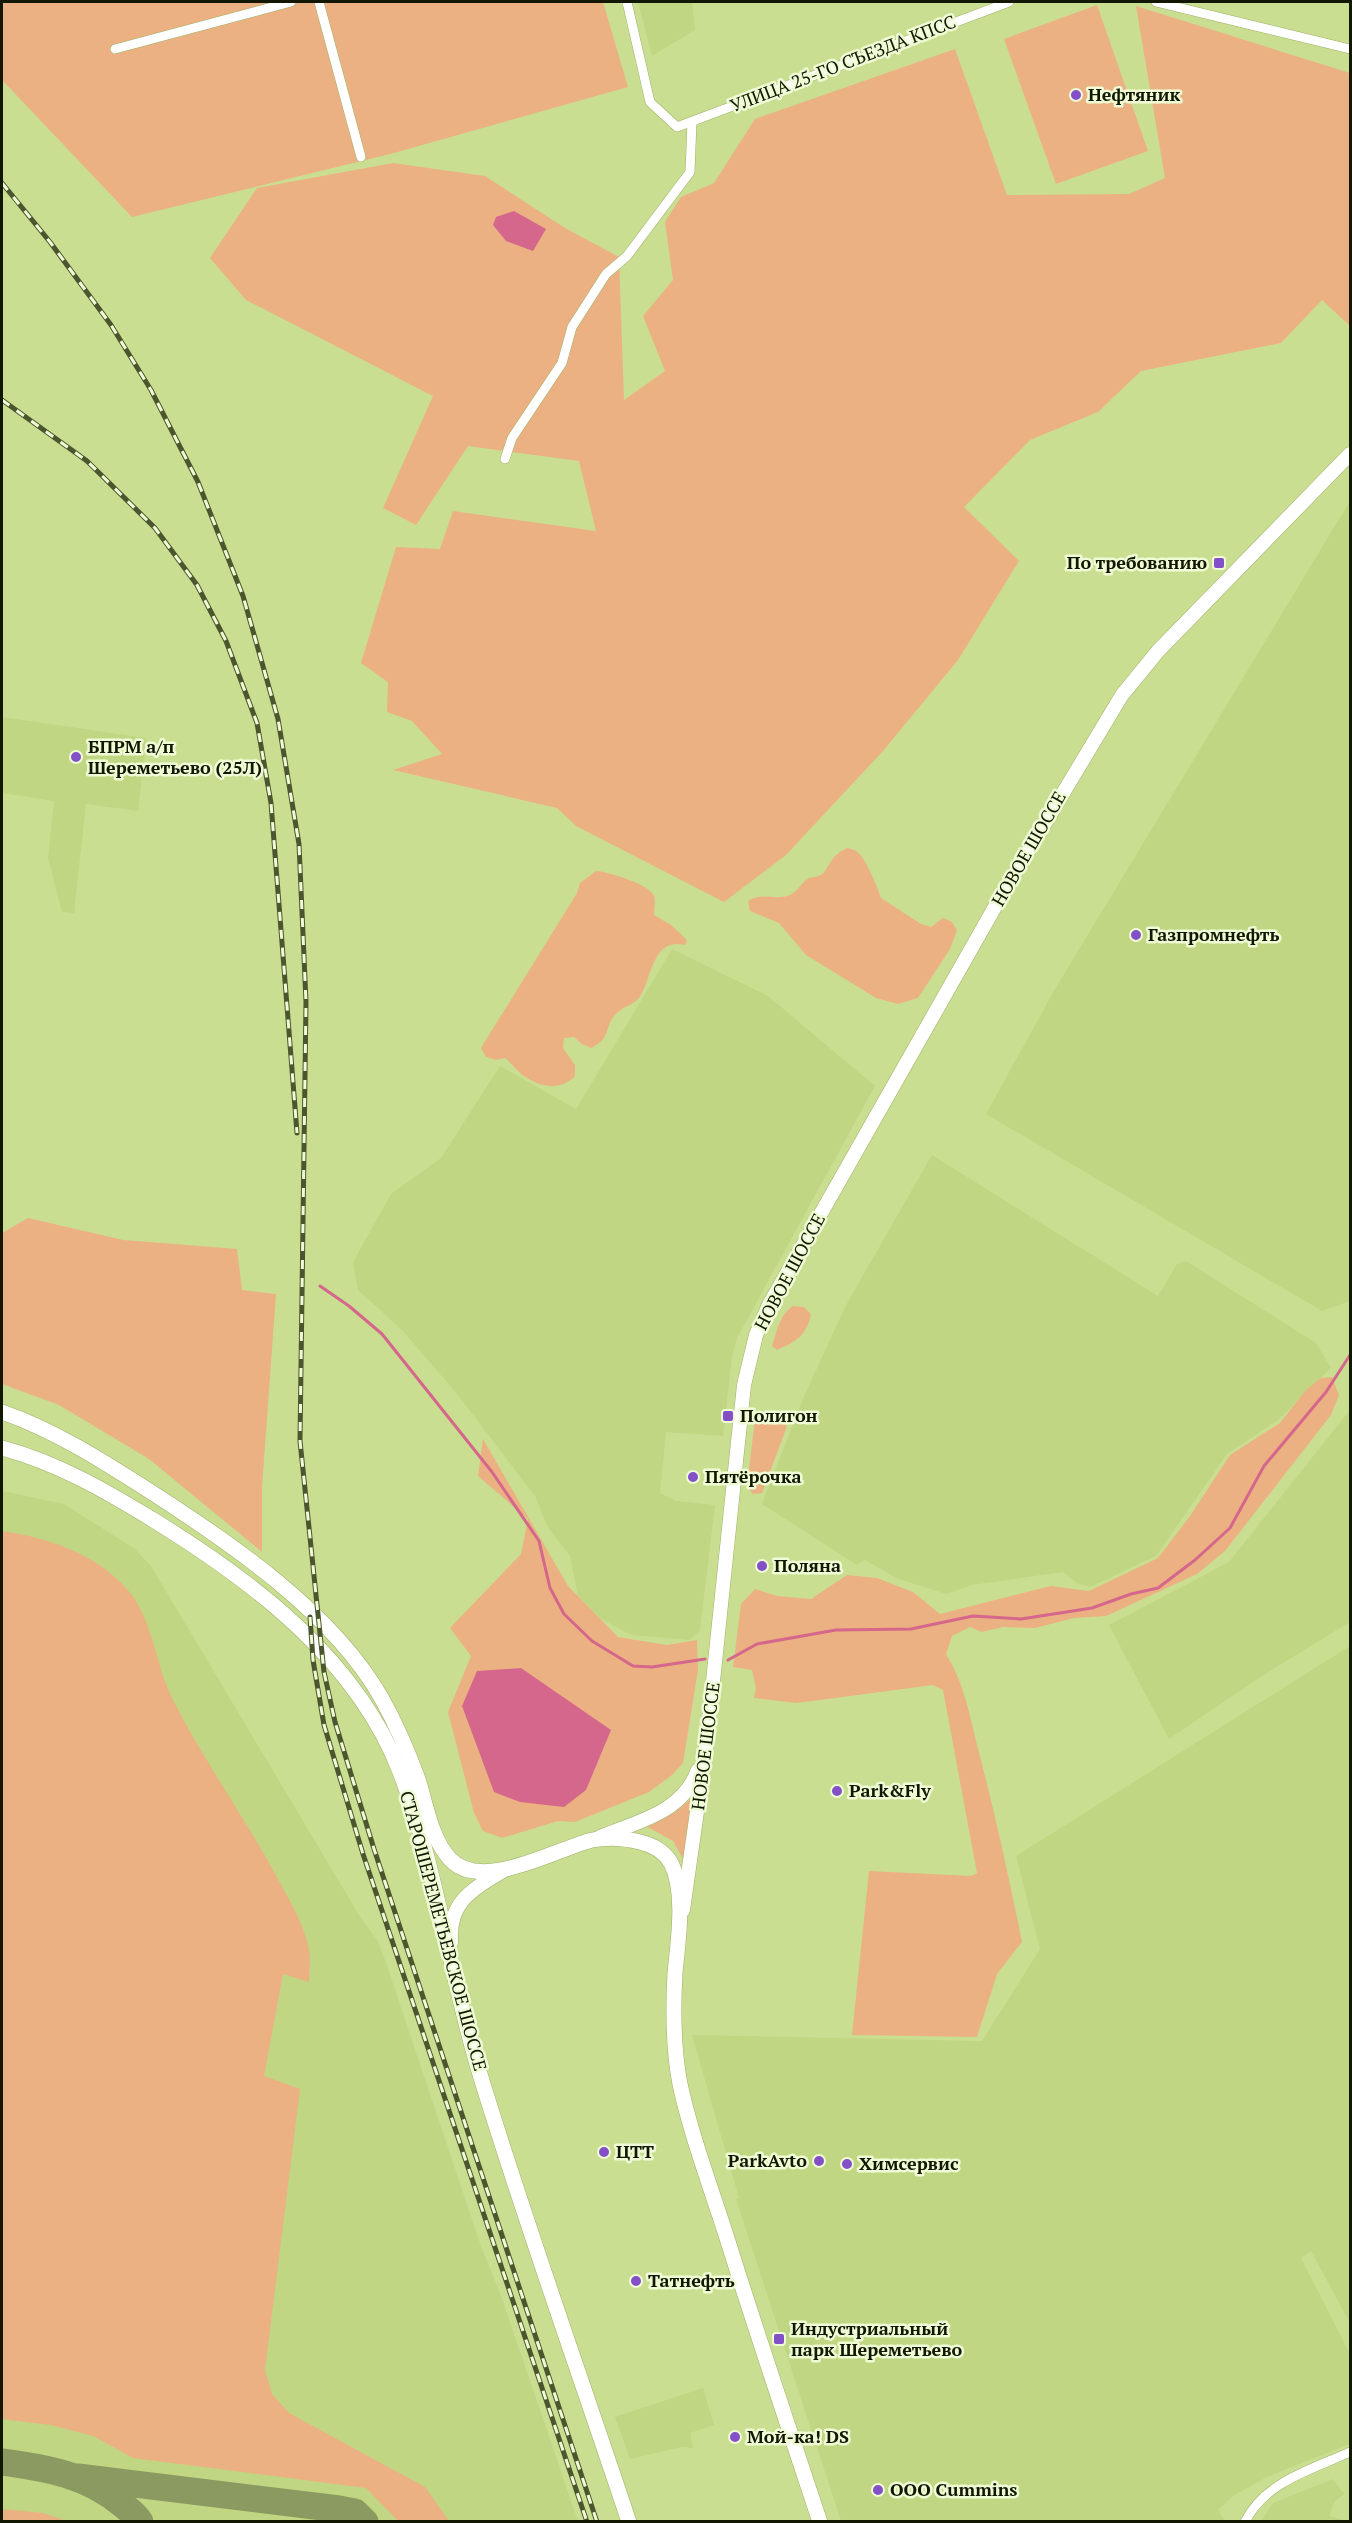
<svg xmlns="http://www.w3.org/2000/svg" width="1352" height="2523" font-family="'PT Serif',serif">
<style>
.built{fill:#c0d682}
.green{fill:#ebb182}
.water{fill:#d4678b}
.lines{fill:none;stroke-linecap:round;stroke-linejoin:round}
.stream{stroke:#d4678b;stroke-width:3}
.taxiway{stroke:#8b9a60;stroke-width:27}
.street-casing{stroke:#9db066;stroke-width:10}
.secondary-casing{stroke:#9db066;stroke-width:15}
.primary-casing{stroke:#9db066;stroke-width:16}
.street{stroke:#fff;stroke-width:9}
.secondary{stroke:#fff;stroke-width:14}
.primary{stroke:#fff;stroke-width:15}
.rail-casing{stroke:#4c562e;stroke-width:5}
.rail{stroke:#effbd5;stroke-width:3;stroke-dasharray:9;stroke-linecap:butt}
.poi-dot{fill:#8450c8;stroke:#effbd5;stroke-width:2}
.labels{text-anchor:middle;stroke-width:5;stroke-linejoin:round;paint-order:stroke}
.street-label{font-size:18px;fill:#111700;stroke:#effbd5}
.poi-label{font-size:18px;font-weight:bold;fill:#111700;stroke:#effbd5;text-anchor:start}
</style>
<rect width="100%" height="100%" fill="#cade92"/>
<!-- built -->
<g class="built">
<polygon points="638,2 692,2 695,30 652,56"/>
<polygon points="1350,501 1350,1301 1322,1311 986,1114 1055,989"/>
<polygon points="2,717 146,738 138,811 86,804 74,913 62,912 48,858 54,801 2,793"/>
<polygon points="672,949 768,996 875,1086 737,1338 732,1356 723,1436 666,1432 660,1493 676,1501 715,1505 700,1630 690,1640 632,1635 601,1619 578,1596 570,1556 547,1526 535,1496 457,1394 403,1331 358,1290 353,1262 391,1194 441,1158 500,1066 576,1109"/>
<polygon points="932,1155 1158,1296 1177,1264 1186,1261 1316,1343 1331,1368 1278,1420 1227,1454 1156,1556 1090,1587 1077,1583 1063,1572 972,1585 946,1594 896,1578 865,1560 857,1565 762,1504 802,1401 845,1307"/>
<polygon points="1350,1410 1350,1622 1262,1676 1169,1739 1109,1625 1229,1562"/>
<polygon points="2,1491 64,1504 135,1549 151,1566 359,1915 377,1940 384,1957 481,2246 500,2293 578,2521 2,2521"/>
<polygon points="1350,1646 1350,2323 1311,2251 1301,2258 1350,2354 1350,2444 1267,2477 1233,2496 1218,2510 1225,2521 841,2521 736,2199 739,2198 692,2035 982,2041 1040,1949 1016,1856"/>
<polygon points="703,2388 714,2425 690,2433 693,2448 682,2447 630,2459 615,2417"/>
<polygon points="1333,2479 1344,2494 1335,2501 1329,2516 1346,2521 1261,2521 1273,2503"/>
</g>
<!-- green -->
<g class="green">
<polygon points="2,2 603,2 628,87 394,153 132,217 2,80"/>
<polygon points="1097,5 1148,151 1056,184 1004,39"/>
<polygon points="1136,6 1350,73 1350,326 1322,300 1281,343 1141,371 1098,412 1030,440 964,507 1019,561 958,660 883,751 786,855 724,902 576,826 557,808 393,770 442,754 412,721 387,712 388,682 361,663 396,547 440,549 453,511 596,531 579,461 468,446 416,525 383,508 433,396 246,300 210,258 257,188 393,163 485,176 565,228 619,257 624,400 665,371 643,316 673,280 665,222 681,197 714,183 755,119 955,49 1007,195 1129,194 1165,178"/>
<path d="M847,848C850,849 854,849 856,851C865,856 878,888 881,898L921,924L931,927L943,918L952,922L957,930L950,949L918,998L898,1004L876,998L806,955L779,923L750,911L748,901C763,891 777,902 792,894C798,890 803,881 809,878C816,876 821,877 825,871C834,858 832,856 847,848Z"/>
<path d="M596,871C609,872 649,884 654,896C656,902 654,909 654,915L671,925L687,940L685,945C653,937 652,976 641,995C635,1006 622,1006 615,1015C604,1028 611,1039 591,1048L582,1044L574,1037L564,1038L563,1048L575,1065V1076C562,1090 543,1088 527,1078C518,1073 513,1064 505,1058L496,1060L486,1057L481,1048L577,893L580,883Z"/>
<polygon points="28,1218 123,1240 237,1249 242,1290 276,1294 262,1487 262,1552 149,1459 59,1405 2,1384 2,1233"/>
<path d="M793,1306L804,1307L811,1314C807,1335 796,1342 777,1350L772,1346C777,1331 780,1314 793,1306Z"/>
<path d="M1332,1377L1339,1395L1331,1415L1225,1551L1197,1574L1106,1616L1074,1618L1035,1628L1003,1627L982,1632L970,1627L952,1636L946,1654C964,1683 970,1716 978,1749C995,1813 1009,1878 1022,1942L997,1974L977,2037L852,2035L869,1871L971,1876L977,1873L943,1690L933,1685L797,1703L754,1698L756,1688L752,1670L733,1667L741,1604L755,1589L777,1596L811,1599L847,1575L877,1578L913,1592L940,1614L1051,1586L1089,1591L1158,1558L1190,1516L1230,1455L1280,1423L1306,1390L1321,1378Z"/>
<polygon points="760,1412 786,1423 786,1429 762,1493 753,1494 747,1487 755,1418"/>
<polygon points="483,1439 568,1586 618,1637 667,1645 697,1640 698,1670 683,1763 672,1775 649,1792 575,1822 558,1821 502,1838 483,1831 474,1813 448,1712 471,1656 450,1628 521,1554 528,1519 478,1476"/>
<path d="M2,1531C48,1538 95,1553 127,1589C153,1619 155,1663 172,1698C204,1762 247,1820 280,1883C291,1903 305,1927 309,1950C311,1960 309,1972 309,1982L283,1974L264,2076L300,2089L265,2370L272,2394L289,2413L425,2487L449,2521H398L366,2488L133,2458L93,2436L51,2425L2,2419Z"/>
<polygon points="692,1798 684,1861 673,1841 646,1826 674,1813"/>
<polygon points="2,2509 43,2513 67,2521 2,2521"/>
</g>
<!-- water -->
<g class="water">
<polygon points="514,211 546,229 533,251 506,241 493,225 496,217"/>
<polygon points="521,1668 611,1730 586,1790 564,1807 520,1802 494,1792 462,1706 477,1671"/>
</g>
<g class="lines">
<!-- stream -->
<g class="stream">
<polyline points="320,1286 349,1306 382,1334 492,1472 539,1541 550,1588 564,1614 592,1641 633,1666 652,1667 705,1659"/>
<polyline points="728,1660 757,1644 836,1630 911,1629 973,1616 1021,1619 1092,1608 1131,1594 1158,1588 1195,1560 1230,1528 1264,1466 1326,1392 1350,1355"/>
</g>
<!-- taxiway -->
<g class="taxiway">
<path d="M2,2462C47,2468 88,2475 123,2505C129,2510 136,2515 140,2522"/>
<polyline points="78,2477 339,2509 355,2512 365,2522"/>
</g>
<!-- street casing -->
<g class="street-casing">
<g id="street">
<polyline points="319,2 361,157"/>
<polyline points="627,2 650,102 677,127 1009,2"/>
<polyline points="1156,2 1350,49"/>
<polyline points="115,49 291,2"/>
<polyline points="505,459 512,438 562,363 572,327 606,274 627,256 690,172 692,122"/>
<path d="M1245,2522C1264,2482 1313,2469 1350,2452"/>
</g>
</g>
<!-- secondary casing -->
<g class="secondary-casing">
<g id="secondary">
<path d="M600,1837C639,1821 682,1813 698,1770"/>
<polyline points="683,1910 706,1748 744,1385 756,1335 769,1305 1000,898 1122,695 1158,651 1350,454"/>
<path d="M451,1943C448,1901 473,1889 506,1869"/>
</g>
</g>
<!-- primary casing -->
<g class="primary-casing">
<g id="primary">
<path d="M2,1412C54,1430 101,1460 148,1490C229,1542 334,1613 382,1699C396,1724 408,1752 418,1779C426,1804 431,1839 450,1859C481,1893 556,1849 592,1840C608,1837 624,1838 640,1842C653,1845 664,1851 671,1863C686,1893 678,1941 675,1973C673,2009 673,2048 680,2084C691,2135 710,2185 726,2235C756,2331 788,2426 820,2522"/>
<path d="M2,1448C58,1463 106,1491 155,1521C254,1582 357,1660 400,1772C437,1868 449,1972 479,2071C525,2222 579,2372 629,2522"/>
</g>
</g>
<!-- street -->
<use href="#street" class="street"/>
<!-- secondary -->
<use href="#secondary" class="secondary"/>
<!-- primary -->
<use href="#primary" class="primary"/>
<!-- rail casing -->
<g class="rail-casing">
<g id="rail">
<polyline points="2,183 50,242 111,325 151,390 198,482 243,596 278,719 299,844 306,1002 300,1441 324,1672 335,1722 374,1849 597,2522"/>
<polyline points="2,400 87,461 155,528 197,585 226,641 257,723 271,803 297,1133"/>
<polyline points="310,1617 313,1660 324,1725 363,1854 587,2522"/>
</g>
</g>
<!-- rail -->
<use href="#rail" class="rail"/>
</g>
<!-- markers -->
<g class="poi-dot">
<circle cx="1076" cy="95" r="6"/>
<rect x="1213" y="557" width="12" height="12" rx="3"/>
<circle cx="76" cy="757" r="6"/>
<circle cx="1136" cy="935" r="6"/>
<rect x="722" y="1410" width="12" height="12" rx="3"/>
<circle cx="693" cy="1477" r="6"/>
<circle cx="762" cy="1566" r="6"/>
<circle cx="837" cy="1791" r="6"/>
<circle cx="604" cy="2152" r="6"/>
<circle cx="819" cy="2161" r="6"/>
<circle cx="847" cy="2164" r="6"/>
<circle cx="636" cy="2281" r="6"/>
<rect x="773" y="2333" width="12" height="12" rx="3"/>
<circle cx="735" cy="2437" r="6"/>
<circle cx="878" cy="2490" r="6"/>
</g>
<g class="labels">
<!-- street labels -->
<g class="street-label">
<text transform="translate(843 64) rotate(-21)" y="6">УЛИЦА 25-ГО СЪЕЗДА КПСС</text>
<text transform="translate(1029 849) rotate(-60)" y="6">НОВОЕ ШОССЕ</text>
<text transform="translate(790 1272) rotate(-62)" y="6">НОВОЕ ШОССЕ</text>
<text transform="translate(706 1746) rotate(-83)" y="6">НОВОЕ ШОССЕ</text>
<text transform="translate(443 1931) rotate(75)" y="6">СТАРОШЕРЕМЕТЬЕВСКОЕ ШОССЕ</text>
</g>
<!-- poi labels -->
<g class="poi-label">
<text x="1088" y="101">Нефтяник</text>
<text x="1207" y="569" text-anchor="end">По требованию</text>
<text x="88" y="753">БПРМ а/п<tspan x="88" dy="21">Шереметьево (25Л)</tspan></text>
<text x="1148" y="941">Газпромнефть</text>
<text x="740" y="1422">Полигон</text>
<text x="705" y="1483">Пятёрочка</text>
<text x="774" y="1572">Поляна</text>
<text x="849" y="1797">Park&amp;Fly</text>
<text x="616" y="2158">ЦТТ</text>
<text x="807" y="2167" text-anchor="end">ParkAvto</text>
<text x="859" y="2170">Химсервис</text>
<text x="648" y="2287">Татнефть</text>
<text x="791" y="2335">Индустриальный<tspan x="791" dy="21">парк Шереметьево</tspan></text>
<text x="747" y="2443">Мой-ка! DS</text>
<text x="890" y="2496">OOO Cummins</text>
</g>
</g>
<!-- border -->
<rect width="1352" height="2523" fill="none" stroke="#111700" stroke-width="6"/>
</svg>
